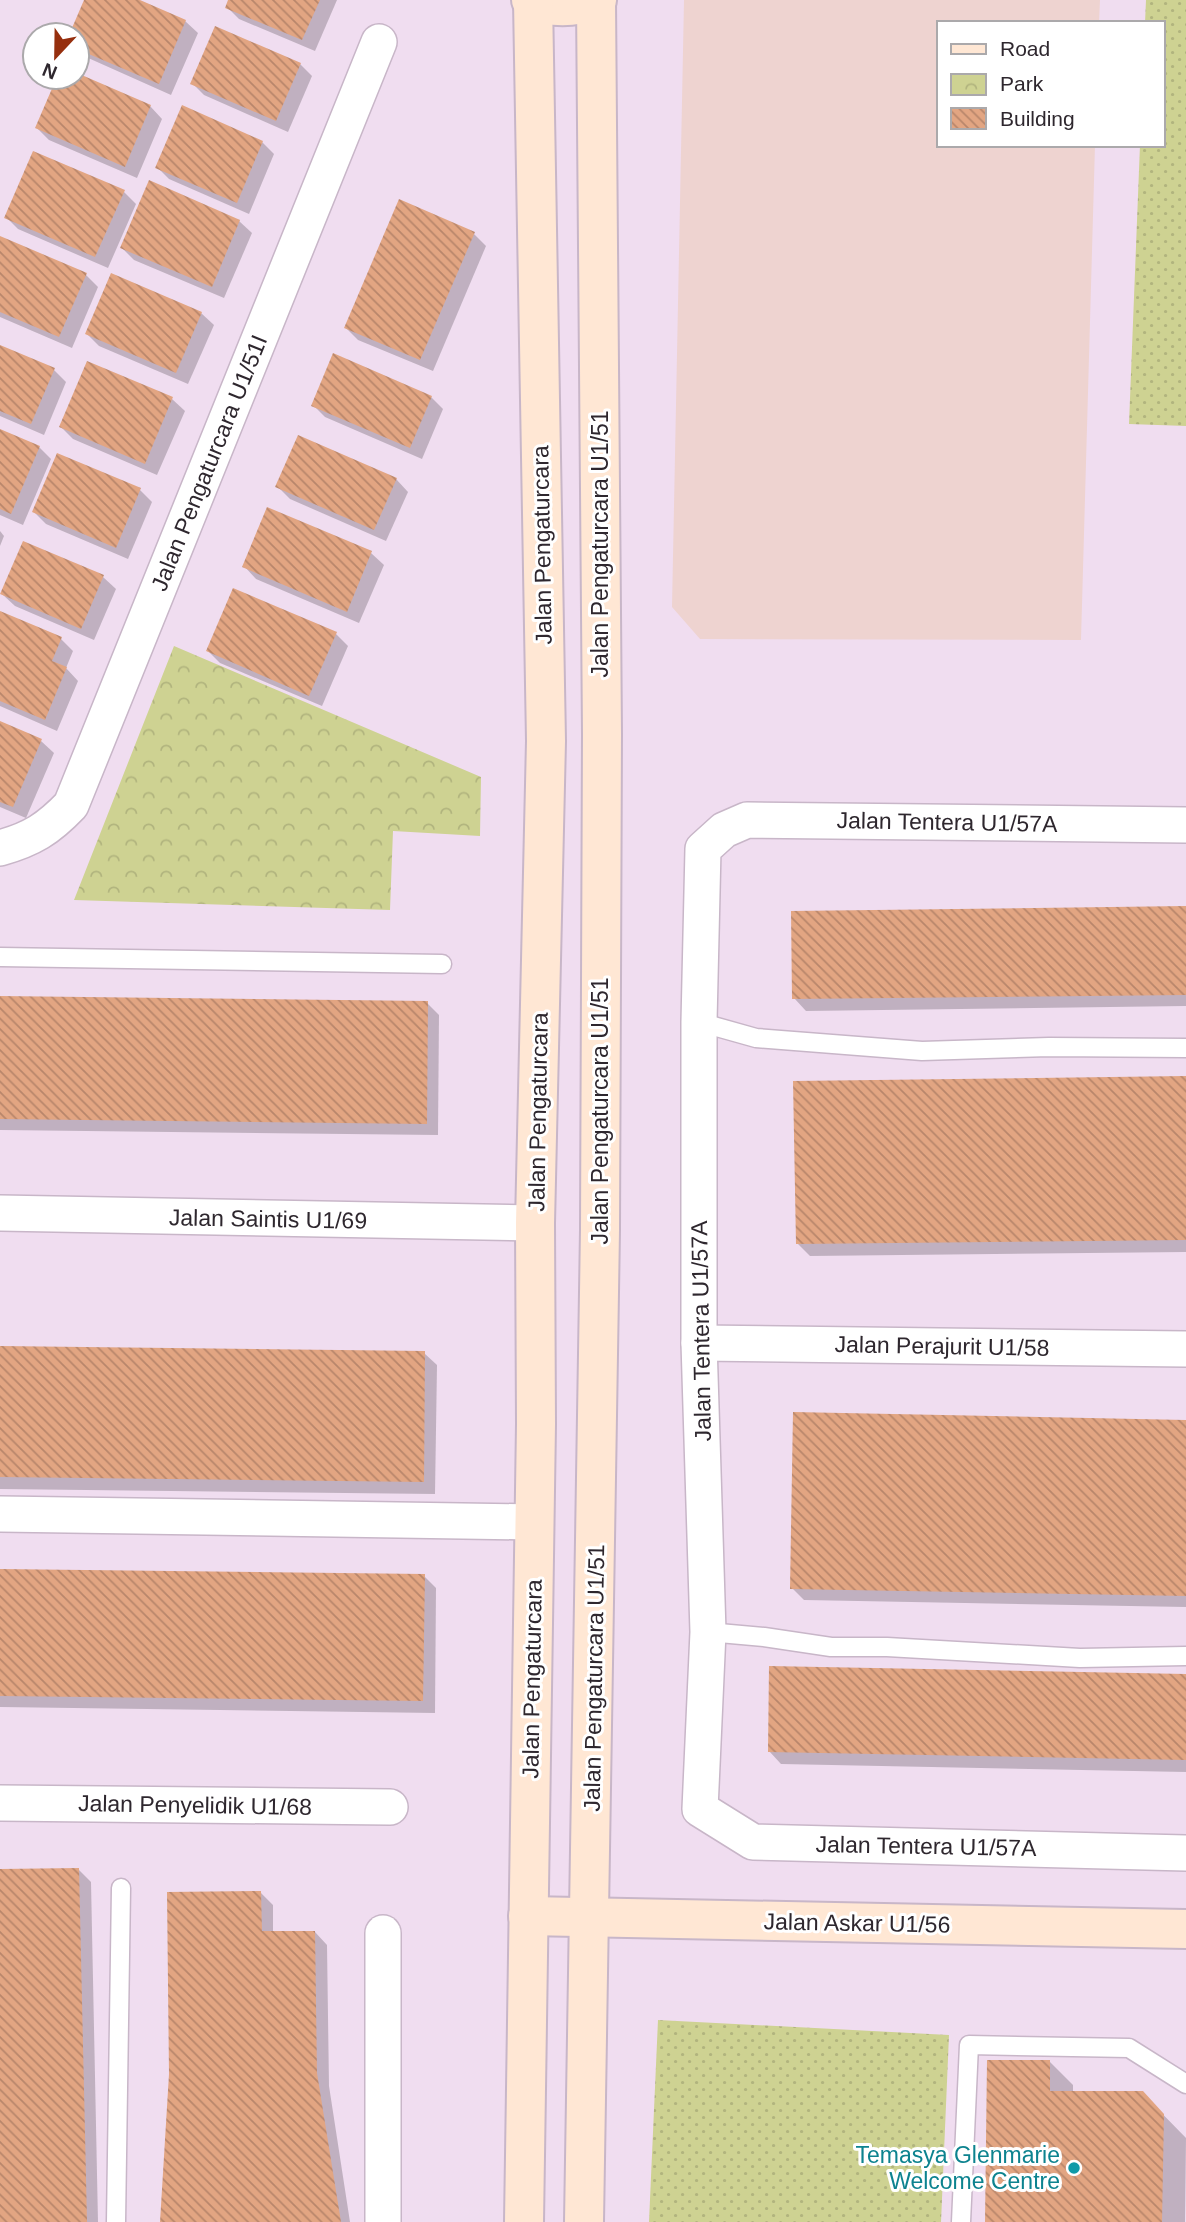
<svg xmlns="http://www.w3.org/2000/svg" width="1186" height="2222" font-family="Helvetica,sans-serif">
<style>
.commercial{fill:#eed3d0}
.grass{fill:url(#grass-dots)}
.park{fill:url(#park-crowns)}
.shadow{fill:#0003}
.building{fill:url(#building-back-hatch)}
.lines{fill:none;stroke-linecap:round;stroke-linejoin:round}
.lane-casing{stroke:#c8b6c8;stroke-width:21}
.street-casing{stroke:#c8b6c8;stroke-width:38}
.secondary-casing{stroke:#c8b6c8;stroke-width:42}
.lane{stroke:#fff;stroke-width:18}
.street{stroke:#fff;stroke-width:35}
.secondary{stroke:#ffe7d4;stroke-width:38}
.culture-dot{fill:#0f9aa8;stroke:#fff;stroke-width:2.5}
.labels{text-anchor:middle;stroke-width:6;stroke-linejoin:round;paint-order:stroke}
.street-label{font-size:23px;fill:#2e272e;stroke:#fff}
.culture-label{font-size:23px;fill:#0d838f;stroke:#fff;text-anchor:end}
</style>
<defs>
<pattern id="grass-dots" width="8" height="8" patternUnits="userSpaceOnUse" patternTransform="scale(1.75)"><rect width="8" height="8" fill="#ced292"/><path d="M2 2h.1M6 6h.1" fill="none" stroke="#b1b47e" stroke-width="1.8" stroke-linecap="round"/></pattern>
<pattern id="park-crowns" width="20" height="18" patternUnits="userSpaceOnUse" patternTransform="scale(1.75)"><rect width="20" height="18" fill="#ced292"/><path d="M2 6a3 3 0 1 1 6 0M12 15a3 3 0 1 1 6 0" fill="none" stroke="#b1b47e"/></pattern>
<pattern id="building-back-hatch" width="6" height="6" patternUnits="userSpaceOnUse" patternTransform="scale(1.75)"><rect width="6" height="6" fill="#e2a582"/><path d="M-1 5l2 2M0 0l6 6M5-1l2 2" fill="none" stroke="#b8866b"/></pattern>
</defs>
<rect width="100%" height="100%" fill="#f0ddf0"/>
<!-- commercial -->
<polygon class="commercial" points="684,0 1100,0 1099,23 939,23 939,145 1095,145 1081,640 700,639 672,607"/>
<!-- grass -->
<g class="grass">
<polygon points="1146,0 1186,0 1186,426 1129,424 1140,145 1163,145 1163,23 1145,23"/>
<polygon points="658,2020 949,2035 941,2222 649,2222"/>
</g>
<!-- park -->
<polygon class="park" points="174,646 481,777 480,836 393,831 390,910 74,900"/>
<!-- shadow -->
<g class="shadow">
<polygon points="85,0 135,0 185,21 198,33 171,95 77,53 77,35 70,35"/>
<polygon points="230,0 337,0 315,51 239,19 227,7"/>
<polygon points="300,64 312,76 288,132 204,95 192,83"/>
<polygon points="77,75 150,106 162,119 137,178 49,140 37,128 59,77 77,77"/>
<polygon points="262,142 274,154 249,214 169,179 157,167"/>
<polygon points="124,192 136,204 108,268 18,229 6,217"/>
<polygon points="239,221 252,233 224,298 134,260 122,248"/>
<polygon points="474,234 486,246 433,371 358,340 346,328"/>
<polygon points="0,238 86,275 98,287 72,348 0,317"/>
<polygon points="201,313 214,325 188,384 99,346 87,334"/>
<polygon points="0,347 54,370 66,382 44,435 0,416"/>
<polygon points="88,363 172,399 185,411 157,475 73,439 61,427"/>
<polygon points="431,397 443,409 422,459 325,417 313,405"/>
<polygon points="0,431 39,447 51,459 23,525 0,515"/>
<polygon points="396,479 408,492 386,541 290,499 278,487"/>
<polygon points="140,490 152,502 128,559 46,524 34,512"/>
<polygon points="268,509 371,553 384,565 359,623 256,579 244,566"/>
<polygon points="0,531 4,536 0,546"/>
<polygon points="24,543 103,577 116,589 94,640 15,606 2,594"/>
<polygon points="0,613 61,639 73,651 66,668 78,681 57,731 0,706"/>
<polygon points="336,634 348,646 322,706 220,663 208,651"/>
<polygon points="0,723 41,741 54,753 26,818 0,807"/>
<polygon points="1186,908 1186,1006 806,1011 794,998"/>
<polygon points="0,998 427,1003 439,1015 438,1135 0,1130"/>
<polygon points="1186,1078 1186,1252 810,1256 798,1244"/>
<polygon points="0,1348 424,1353 437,1365 435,1494 0,1489"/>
<polygon points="1186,1422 1186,1607 804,1600 792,1588"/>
<polygon points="0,1571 424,1576 436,1588 435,1713 0,1707"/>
<polygon points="1186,1676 1186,1772 781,1764 769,1751"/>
<polygon points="79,1870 91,1882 98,2222 0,2222 0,1871"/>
<polygon points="261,1893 273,1905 273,1933 315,1932 327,1945 329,2086 350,2222 162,2222"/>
<polygon points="1050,2062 1073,2085 1073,2092 1142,2093 1186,2138 1185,2222 987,2222"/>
</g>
<!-- building -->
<g class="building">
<polygon points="84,0 140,0 186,20 159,84 77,49 77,35 69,35"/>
<polygon points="228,0 320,0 302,40 225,8"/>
<polygon points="215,26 301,63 276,121 190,84"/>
<polygon points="77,73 151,105 125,167 35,128 57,77 77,77"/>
<polygon points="182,105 263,141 237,203 155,168"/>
<polygon points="33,151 125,190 95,257 4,218"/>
<polygon points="149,180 240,220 212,287 120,248"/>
<polygon points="399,199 475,232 420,360 344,328"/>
<polygon points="0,236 87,273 59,337 0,312"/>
<polygon points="111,273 202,312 176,373 85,334"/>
<polygon points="0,345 55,368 31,424 0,411"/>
<polygon points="333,353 432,396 410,448 311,406"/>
<polygon points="87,361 173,397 145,464 59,427"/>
<polygon points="0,429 40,446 11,514 0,509"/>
<polygon points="298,435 397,478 374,530 275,487"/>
<polygon points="57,453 141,488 116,548 32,512"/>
<polygon points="267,507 372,551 347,612 242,567"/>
<polygon points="23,541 104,575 81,629 0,594"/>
<polygon points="233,588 337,632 309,696 206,651"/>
<polygon points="0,611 62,637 52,661 67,667 45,720 0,701"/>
<polygon points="0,721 42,739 13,807 0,802"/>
<polygon points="1186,906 1186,995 792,999 791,911"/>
<polygon points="0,996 428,1001 427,1124 0,1119"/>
<polygon points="1186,1076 1186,1240 796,1244 793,1081"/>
<polygon points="0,1346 425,1351 424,1482 0,1477"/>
<polygon points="793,1412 1186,1420 1186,1596 790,1589"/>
<polygon points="0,1569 425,1574 423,1701 0,1696"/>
<polygon points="769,1666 1186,1674 1186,1760 768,1752"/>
<polygon points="79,1868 87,2222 0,2222 0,1869"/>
<polygon points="261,1891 262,1931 315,1931 317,2073 341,2222 160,2222 169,2074 167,1892"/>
<polygon points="987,2060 1050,2060 1050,2091 1143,2091 1164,2114 1162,2222 985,2222"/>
</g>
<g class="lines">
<!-- lane casing -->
<g class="lane-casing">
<g id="lane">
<polyline points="0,957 442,964"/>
<polyline points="699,1022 756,1038 922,1051 1049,1047 1186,1048"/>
<polyline points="708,1632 764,1637 831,1647 887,1647 1080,1658 1186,1656"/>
<polyline points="116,2222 121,1888"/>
<polyline points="961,2222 969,2045 1129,2048 1186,2084"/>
</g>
</g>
<!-- street casing -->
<g class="street-casing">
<g id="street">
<polyline points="1186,825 747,820 724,830 703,849 699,1022 699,1343 708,1632 700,1809 753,1842 1186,1853"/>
<path d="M0,848C32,839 48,829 71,805L379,42"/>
<polyline points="0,1213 535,1223"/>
<polyline points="699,1343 1186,1349"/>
<polyline points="0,1514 534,1522"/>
<polyline points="0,1803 390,1807"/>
<polyline points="383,2222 383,1933"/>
</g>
</g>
<!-- secondary casing -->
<g class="secondary-casing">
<g id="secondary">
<path d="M531,0C553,9 574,8 597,0"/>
<polyline points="528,1916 1186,1929"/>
<polyline points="524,2222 536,1424 535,1223 546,741 533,1"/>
<polyline points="584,2222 600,1230 602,734 596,1"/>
</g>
</g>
<!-- lane -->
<use href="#lane" class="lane"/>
<!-- street -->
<use href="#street" class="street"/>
<!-- secondary -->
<use href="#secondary" class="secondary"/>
</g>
<!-- markers -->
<circle class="culture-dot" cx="1074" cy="2168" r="7"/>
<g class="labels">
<!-- street labels -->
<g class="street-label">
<text transform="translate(209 463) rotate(-68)" y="8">Jalan Pengaturcara U1/51I</text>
<text transform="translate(600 544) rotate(-90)" y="8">Jalan Pengaturcara U1/51</text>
<text transform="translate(542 545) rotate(-91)" y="8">Jalan Pengaturcara</text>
<text transform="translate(947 822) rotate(1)" y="8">Jalan Tentera U1/57A</text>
<text transform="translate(600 1111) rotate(-90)" y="8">Jalan Pengaturcara U1/51</text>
<text transform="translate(538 1112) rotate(-89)" y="8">Jalan Pengaturcara</text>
<text transform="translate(268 1219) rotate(1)" y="8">Jalan Saintis U1/69</text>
<text transform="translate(701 1331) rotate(-91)" y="8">Jalan Tentera U1/57A</text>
<text transform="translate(942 1346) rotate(1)" y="8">Jalan Perajurit U1/58</text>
<text transform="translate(594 1678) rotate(-89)" y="8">Jalan Pengaturcara U1/51</text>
<text transform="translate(532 1679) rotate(-89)" y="8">Jalan Pengaturcara</text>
<text transform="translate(195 1805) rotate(1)" y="8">Jalan Penyelidik U1/68</text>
<text transform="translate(926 1846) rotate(1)" y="8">Jalan Tentera U1/57A</text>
<text transform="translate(857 1923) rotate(1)" y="8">Jalan Askar U1/56</text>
</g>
<!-- culture labels -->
<g class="culture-label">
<text x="1060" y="2163">Temasya Glenmarie<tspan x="1060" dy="26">Welcome Centre</tspan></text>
</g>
</g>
<!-- legend -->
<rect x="937" y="21" width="228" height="126" fill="#ffffff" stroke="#aba9ab" stroke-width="2"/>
<rect x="951" y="44" width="35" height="10" fill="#ffe7d4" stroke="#aba9ab" stroke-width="2"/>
<text x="1000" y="56" font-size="21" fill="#2e272e">Road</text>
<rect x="951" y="74" width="35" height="21" fill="url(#park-crowns)" stroke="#aba9ab" stroke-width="2"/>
<text x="1000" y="91" font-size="21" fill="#2e272e">Park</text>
<rect x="951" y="108" width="35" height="21" fill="url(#building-back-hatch)" stroke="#aba9ab" stroke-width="2"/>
<text x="1000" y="126" font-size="21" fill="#2e272e">Building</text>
<!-- north arrow -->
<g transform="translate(56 56) rotate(202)"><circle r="33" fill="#ffffff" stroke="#aba9ab" stroke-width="2"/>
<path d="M0-5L12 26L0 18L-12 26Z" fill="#962f0e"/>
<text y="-10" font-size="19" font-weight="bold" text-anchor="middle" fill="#2e272e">N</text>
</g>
</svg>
